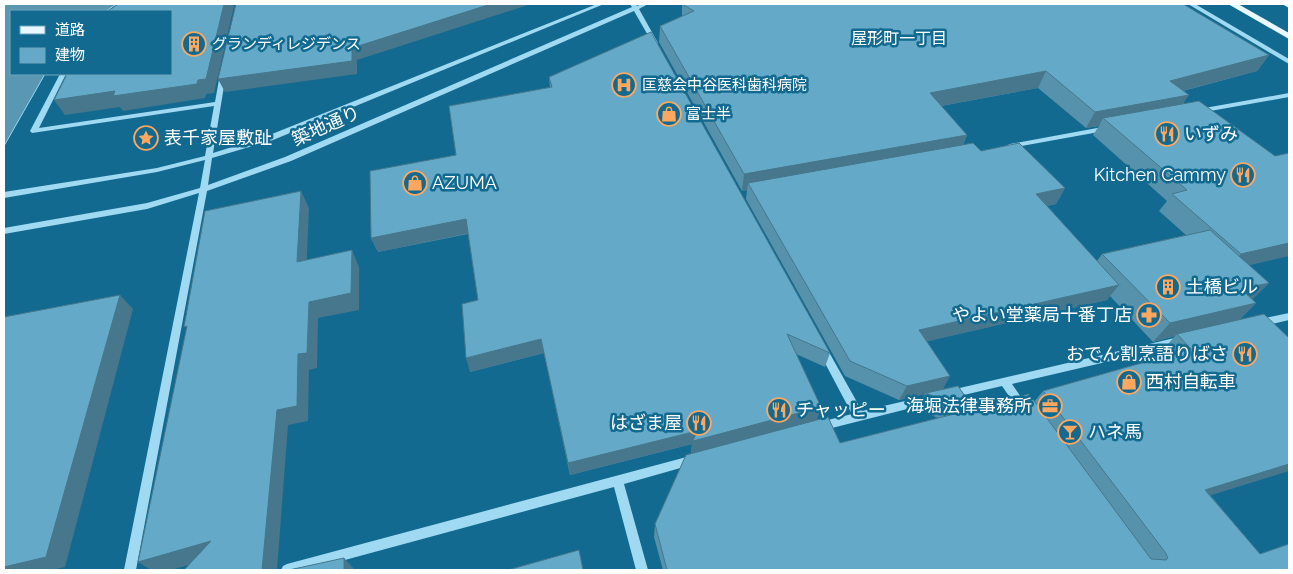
<svg xmlns="http://www.w3.org/2000/svg" width="1293" height="574" font-family="Raleway,'Noto Sans JP',sans-serif">
<style>
.water{fill:#5a97b2;stroke:#90d9f5}
.lines{fill:none;stroke-linecap:round;stroke-linejoin:round}
.minor{fill:#9fdaf2;fill-rule:evenodd}
.major{fill:#e9f7ff;fill-rule:evenodd}
.wall{fill:#5692ac;fill-rule:evenodd}
.shaded-wall{fill:#46778c}
.building{fill:#64aac8;stroke:#46778c}
.labels{text-anchor:middle;stroke-width:5;stroke-linejoin:round;paint-order:stroke}
.far-poi-label{font-size:15px;fill:#fff;stroke:#136a90;text-anchor:start}
.far-neighbourhood-label{font-size:16px;fill:#fff;stroke:#136a90}
.street-label{font-size:18px;fill:#fff;stroke:#136a90}
.poi-label{font-size:18px;fill:#fff;stroke:#136a90;text-anchor:start}
</style>
<rect width="100%" height="100%" fill="#136a90"/>
<!-- water -->
<polygon class="water" points="4,4 117,4 106,11 11,11 11,74 45,74 4,146"/>
<g class="lines">
<!-- minor -->
<g class="minor">
<polygon points="597,4 604,4 273,140 212,158 208,185 285,157 632,7 630,4 636,4 637,6 641,4 648,4 639,9 658,43 657,44 653,44 634,11 291,161 207,191 136,570 124,570 199,193 147,209 4,234 4,228 147,203 200,188 205,160 157,172 4,198 4,192 157,168 205,156 214,106 32,133 30,131 60,74 66,74 39,128 215,102 220,74 223,72 225,73 226,74 213,153 267,136"/>
<polygon points="1188,4 1195,4 1289,59 1289,64"/>
<polygon points="1289,93 1289,97 1199,113 1196,111 1199,109"/>
<polygon points="1108,126 1112,128 1110,130 1010,148 1006,146 1010,144"/>
<polygon points="1289,313 1289,320 1260,327 1257,326 1255,323 1257,320 1260,319"/>
<polygon points="1179,337 1182,338 1184,341 1182,344 1179,345 1012,384 1027,406 1026,409 1022,410 1018,409 1002,386 951,398 947,397 946,394 947,391 951,390"/>
<polygon points="822,344 825,345 862,411 931,395 935,396 936,399 935,402 820,431 816,429 815,426 816,423 852,414 817,348 819,345"/>
<polygon points="694,455 698,457 699,460 698,463 624,484 648,570 636,570 614,487 308,570 281,570 283,566 287,564"/>
</g>
<!-- major -->
<g class="major">
<polygon points="1228,4 1238,4 1289,33 1289,39"/>
<polygon points="1282,4 1289,4 1289,8"/>
</g>
</g>
<!-- wall -->
<path class="wall" d="M682,4L1269,55L1257,71L1183,91L1184,104L1250,266L1269,283L1252,299L1256,303L1239,320L1211,496L1260,554L1289,570H663L654,537L655,524L691,454L692,444L570,475L544,353L470,372L478,300L468,234L378,252L371,238L456,155L550,88L549,77L830,353L825,367L796,354L817,420L840,443L938,418L917,409L925,394L899,400L845,376L746,199L747,190L742,191L659,42L660,26L682,16ZM1038,88L1086,128L1099,126L1093,135L1167,201L1159,211L1186,235L1102,254L1097,261L1047,206L1056,204L1065,188L981,151L963,145L967,135L941,106ZM1110,296L1153,342L1175,336L1162,351L1166,356L1043,391L1034,402L974,409L943,389L927,341L1107,300Z"/>
<!-- shaded-wall -->
<g class="shaded-wall">
<polygon points="224,4 232,4 234,6 214,93 206,94 205,98 123,111 120,107 65,115 54,100"/>
<polygon points="491,4 531,4 357,60 357,74 225,92 218,79 352,48"/>
<polygon points="1269,55 1257,71 1159,97 1170,81"/>
<polygon points="1046,71 1038,88 924,109 930,93"/>
<polygon points="1189,95 1178,111 1103,118 1099,126 1086,128 1095,112"/>
<polygon points="967,135 960,151 748,183 747,190 742,191 744,174"/>
<polygon points="1065,188 1056,204 1027,210 1036,194"/>
<polygon points="301,191 309,208 306,279 297,262"/>
<polygon points="466,219 470,233 378,252 371,238"/>
<polygon points="1289,243 1289,256 1225,271 1241,254"/>
<polygon points="352,250 359,267 359,310 318,318 317,368 309,370 308,421 288,425 277,570 262,570 277,410 298,354 309,302"/>
<polygon points="1269,283 1250,302 1241,289"/>
<polygon points="1119,285 1107,300 912,345 919,330"/>
<polygon points="120,295 133,309 65,567 52,570 4,570 4,567"/>
<polygon points="1256,303 1237,322 1177,334 1175,336 1153,342 1170,323"/>
<polygon points="541,339 544,353 470,372 466,358"/>
<polygon points="950,376 942,391 926,393 925,394 899,400 907,386"/>
<polygon points="821,407 817,420 691,454 692,444 570,475 568,463 697,431"/>
<polygon points="1289,464 1289,471 1186,503 1205,490"/>
<polygon points="211,541 227,554 171,570 151,570 138,562"/>
<polygon points="344,558 355,570 344,570"/>
</g>
<!-- building -->
<g class="building">
<polygon points="118,4 224,4 206,79 198,80 197,84 113,96 115,91 54,100 67,74 171,74 171,11 108,11"/>
<polygon points="236,4 491,4 352,48 352,61 218,79"/>
<polygon points="682,4 1183,4 1269,55 1170,81 1189,95 1095,112 1046,71 930,93 967,135 744,174 660,26 694,11"/>
<polygon points="651,32 830,353 787,334 821,407 693,441 697,431 568,463 541,339 466,358 462,304 478,300 466,219 371,238 370,171 456,155 449,106 552,87 549,77"/>
<polygon points="1199,101 1275,156 1289,153 1289,243 1241,254 1172,194 1187,190 1103,118"/>
<polygon points="973,143 981,151 1019,143 1065,188 1036,194 1119,285 919,330 950,376 907,386 850,361 748,183"/>
<polygon points="301,191 297,262 352,250 351,293 309,302 307,353 298,354 297,406 277,410 262,570 184,570 211,541 138,562 187,326 184,327 205,211"/>
<polygon points="1210,230 1269,283 1241,289 1256,303 1170,323 1102,254"/>
<polygon points="120,295 46,557 4,567 4,317"/>
<polygon points="1264,314 1289,338 1289,464 1205,490 1260,554 1289,544 1289,570 667,570 655,524 686,455 828,417 840,443 966,411 926,393 958,386 974,409 1029,394 1151,559 1166,560 1168,558 1165,552 1043,391 1191,349 1177,334"/>
<polygon points="579,550 583,570 508,570"/>
<polygon points="344,558 344,570 289,570"/>
</g>
<!-- icons -->
<defs>
<g id="building-ring" transform="scale(1.25)"><circle r="9.5" fill="#136a90" stroke="#ffa75f" stroke-width="1.5"/><path d="M-4-6H4V6H1V3H-1V6H-4ZM-2.5-4.3h1.7v1.8h-1.7ZM.8-4.3h1.7v1.8H.8ZM-2.5-1h1.7V.8h-1.7ZM.8-1h1.7V.8H.8Z" fill="#ffa75f"/></g>
<g id="hospital-ring" transform="scale(1.25)"><circle r="9.5" fill="#136a90" stroke="#ffa75f" stroke-width="1.5"/><path d="M-5-5h3v3.5h4V-5h3V5h-3V1.5h-4V5h-3Z" fill="#ffa75f"/></g>
<g id="shop-ring" transform="scale(1.25)"><circle r="9.5" fill="#136a90" stroke="#ffa75f" stroke-width="1.5"/><path d="M-5-2.5h2.3a2.7 3.5 0 0 1 5.4 0H5L5.5 6h-11ZM-1.5-2.5h3a1.5 2.3 0 0 0-3 0Z" fill="#ffa75f"/></g>
<g id="restaurant-ring" transform="scale(1.25)"><circle r="9.5" fill="#136a90" stroke="#ffa75f" stroke-width="1.5"/><path d="M-5-6h1v4h1v-4h1v4h1v-4h1v5L-1.5 .5V6h-2V.5L-5-1ZM5-6V6H3V1.5H1.5Q1.5-4 5-6Z" fill="#ffa75f"/></g>
<g id="sight-ring" transform="scale(1.25)"><circle r="9.5" fill="#136a90" stroke="#ffa75f" stroke-width="1.5"/><path d="M0-6L1.8-2.2L6-1.7L2.9 1.2L3.7 5.4L0 3.3L-3.7 5.4L-2.9 1.2L-6-1.7L-1.8-2.2Z" fill="#ffa75f"/></g>
<g id="pharmacy-ring" transform="scale(1.25)"><circle r="9.5" fill="#136a90" stroke="#ffa75f" stroke-width="1.5"/><path d="M-2-6h4v4h4v4h-4v4h-4v-4h-4v-4h4Z" fill="#ffa75f"/></g>
<g id="office-ring" transform="scale(1.25)"><circle r="9.5" fill="#136a90" stroke="#ffa75f" stroke-width="1.5"/><path d="M-6-3h4V-5.5h4V-3h4V5H-6ZM-1-4.5V-3h2v-1.5ZM-6 0V1H6V0Z" fill="#ffa75f"/></g>
<g id="bar-ring" transform="scale(1.25)"><circle r="9.5" fill="#136a90" stroke="#ffa75f" stroke-width="1.5"/><path d="M-6-5H6L.8 .8V4.5H3.5V6h-7V4.5H-.8V.8Z" fill="#ffa75f"/></g>
</defs>
<g fill-rule="evenodd">
<use href="#building-ring" x="194" y="44"/>
<use href="#hospital-ring" x="624" y="85"/>
<use href="#shop-ring" x="669" y="114"/>
<use href="#restaurant-ring" x="1167" y="134"/>
<use href="#sight-ring" x="146" y="138"/>
<use href="#restaurant-ring" x="1243" y="175"/>
<use href="#shop-ring" x="415" y="183"/>
<use href="#building-ring" x="1168" y="287"/>
<use href="#pharmacy-ring" x="1149" y="315"/>
<use href="#restaurant-ring" x="1245" y="354"/>
<use href="#shop-ring" x="1129" y="382"/>
<use href="#office-ring" x="1050" y="406"/>
<use href="#restaurant-ring" x="779" y="410"/>
<use href="#restaurant-ring" x="699" y="423"/>
<use href="#bar-ring" x="1070" y="432"/>
</g>
<g class="labels">
<!-- far-poi labels -->
<g class="far-poi-label">
<text x="212" y="49">グランディレジデンス</text>
<text x="642" y="90">匡慈会中谷医科歯科病院</text>
<text x="686" y="119">富士半</text>
</g>
<!-- far-neighbourhood labels -->
<g class="far-neighbourhood-label">
<text x="899" y="44">屋形町一丁目</text>
</g>
<!-- street labels -->
<g class="street-label">
<text transform="translate(326 126) rotate(-24)" y="6">築地通り</text>
</g>
<!-- poi labels -->
<g class="poi-label">
<text x="1184" y="140">いずみ</text>
<text x="164" y="144">表千家屋敷趾</text>
<text x="1226" y="181" text-anchor="end">Kitchen Cammy</text>
<text x="432" y="189">AZUMA</text>
<text x="1186" y="293">土橋ビル</text>
<text x="1132" y="321" text-anchor="end">やよい堂薬局十番丁店</text>
<text x="1228" y="360" text-anchor="end">おでん割烹語りばさ</text>
<text x="1146" y="388">西村自転車</text>
<text x="1032" y="412" text-anchor="end">海堀法律事務所</text>
<text x="796" y="416">チャッピー</text>
<text x="682" y="429" text-anchor="end">はざま屋</text>
<text x="1088" y="438">ハネ馬</text>
</g>
</g>
<!-- border -->
<rect width="1293" height="574" fill="none" stroke="#ffffff" stroke-width="10"/>
<!-- legend -->
<rect x="10" y="10" width="162" height="65" fill="#136a90" stroke="#71a6bc"/>
<rect x="20" y="26" width="25" height="8" fill="#e9f7ff" stroke="#71a6bc"/>
<text x="55" y="35" font-size="15" fill="#ffffff">道路</text>
<rect x="20" y="48" width="25" height="15" fill="#64aac8" stroke="#71a6bc"/>
<text x="55" y="60" font-size="15" fill="#ffffff">建物</text>
</svg>
